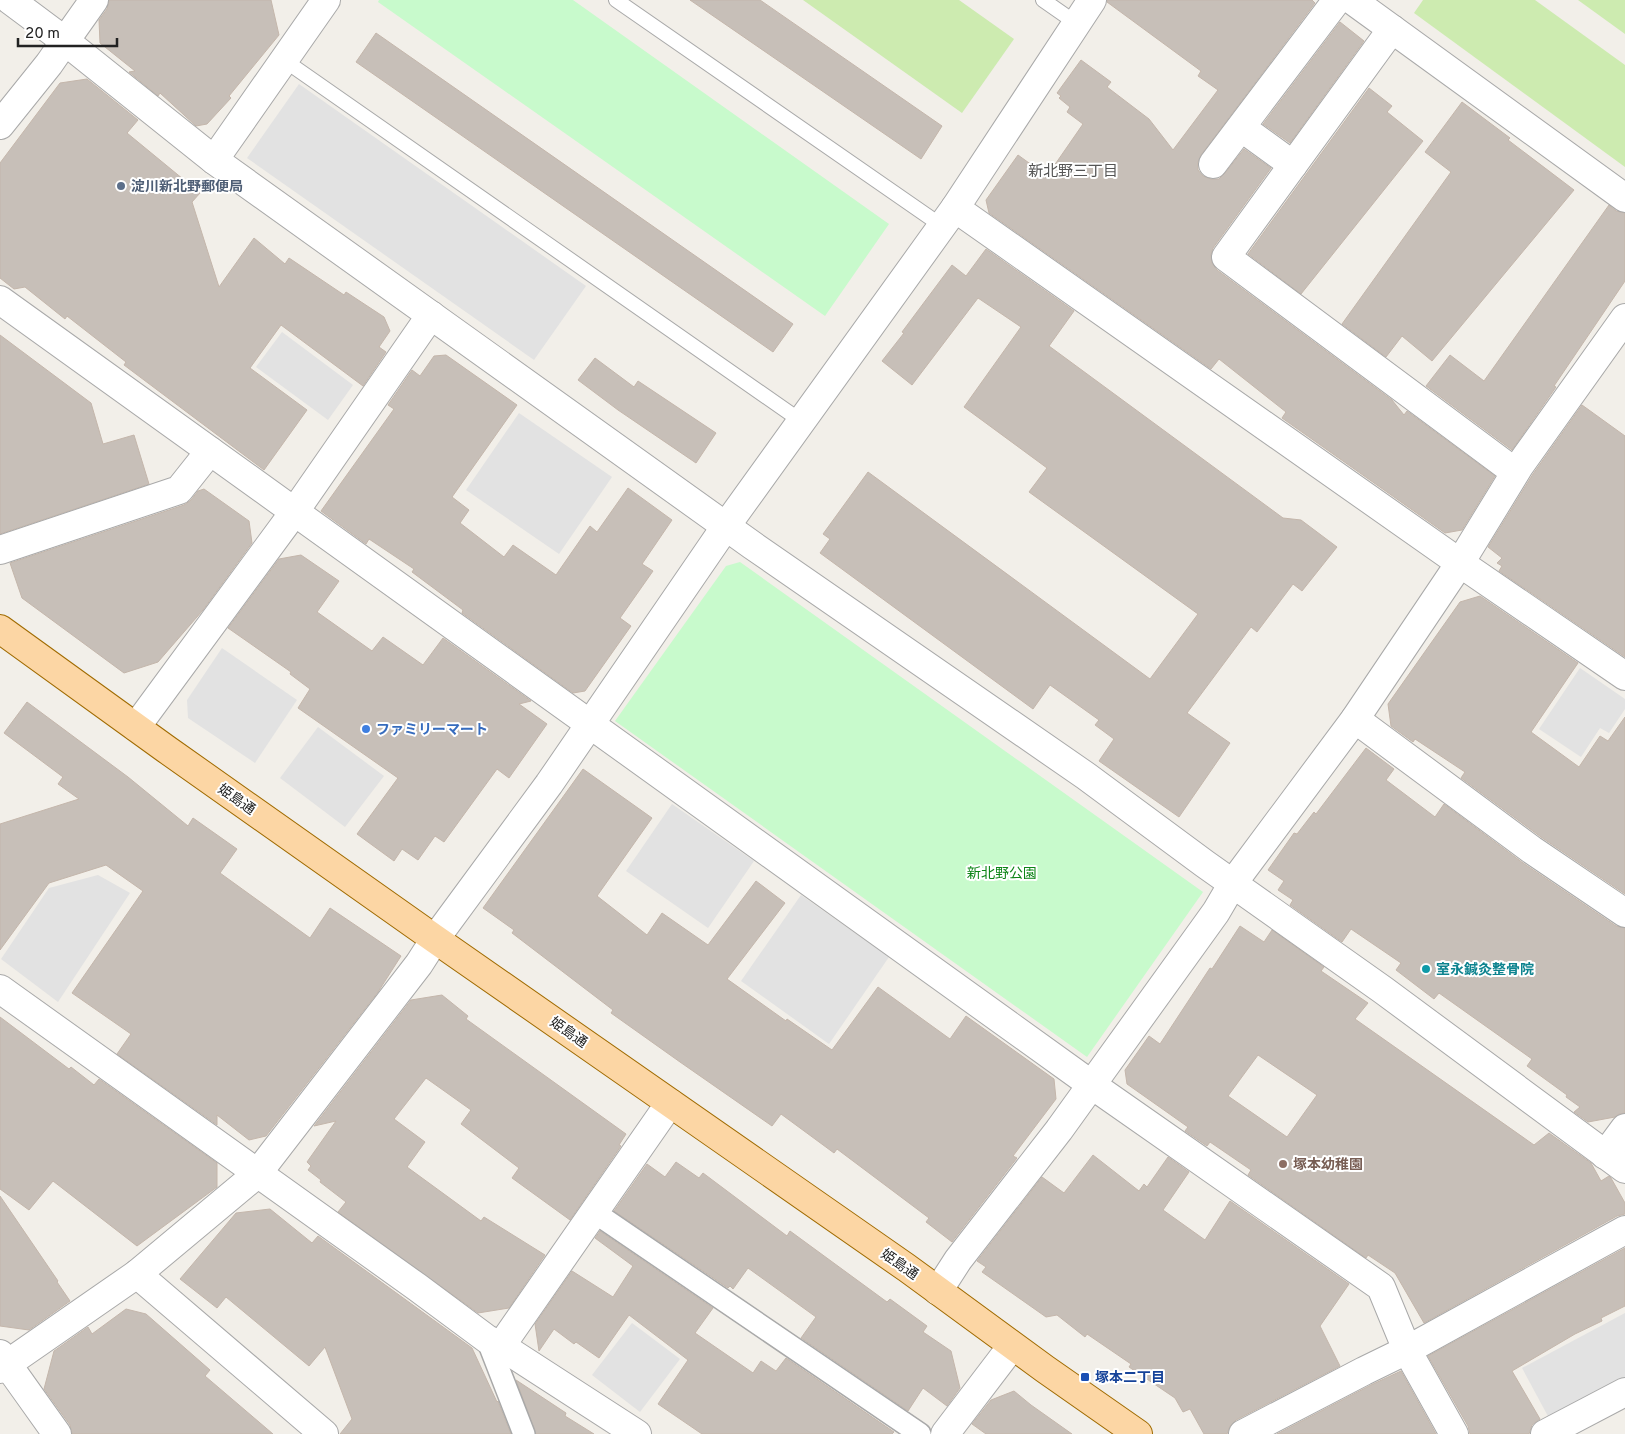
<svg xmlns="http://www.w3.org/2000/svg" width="1625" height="1434" font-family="Overpass,'Noto Sans JP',sans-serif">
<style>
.grass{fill:#cdebb0}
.park{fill:#c8facc}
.parking{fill:#e2e2e2}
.building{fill:#c7bfb8;stroke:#c4b6ab;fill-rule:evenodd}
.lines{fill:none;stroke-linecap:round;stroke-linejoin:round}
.service-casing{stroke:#a9a9a9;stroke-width:16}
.pedestrian-casing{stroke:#a9a9a9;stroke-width:24}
.minor-casing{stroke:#a9a9a9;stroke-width:30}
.tertiary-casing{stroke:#a9a9a9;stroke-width:30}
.primary-casing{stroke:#a06b00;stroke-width:30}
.service{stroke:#fff;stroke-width:14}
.pedestrian{stroke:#fff;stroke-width:21}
.minor{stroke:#fff;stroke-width:28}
.tertiary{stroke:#fff;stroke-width:28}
.primary{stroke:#fcd6a4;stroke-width:28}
.service-dot{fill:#5c6f8a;stroke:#fff;stroke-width:2}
.shop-dot{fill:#3f7fe0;stroke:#fff;stroke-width:2}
.culture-dot{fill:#0f9aa8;stroke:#fff;stroke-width:2}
.education-dot{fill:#8d6e63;stroke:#fff;stroke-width:2}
.transit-dot{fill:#1a4fb4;stroke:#fff;stroke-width:2}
.labels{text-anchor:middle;stroke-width:4;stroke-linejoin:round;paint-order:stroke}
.service-label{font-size:14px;font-weight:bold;fill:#4e5e75;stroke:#fff;text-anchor:start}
.shop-label{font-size:14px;font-weight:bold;fill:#366cbe;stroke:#fff;text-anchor:start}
.street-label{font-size:14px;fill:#222;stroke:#fff}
.park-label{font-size:14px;fill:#0c8416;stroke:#fff}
.culture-label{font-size:14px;font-weight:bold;fill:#0d838f;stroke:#fff;text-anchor:start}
.education-label{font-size:14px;font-weight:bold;fill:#785e54;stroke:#fff;text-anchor:start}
.transit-label{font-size:14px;font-weight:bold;fill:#164399;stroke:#fff;text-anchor:start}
.neighbourhood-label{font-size:15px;fill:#555;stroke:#fff}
</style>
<rect width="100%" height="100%" fill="#f2efe9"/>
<!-- grass -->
<g class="grass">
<polygon points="803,0 959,0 1014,39 962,113"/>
<polygon points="1423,0 1535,0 1625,65 1625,167 1414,13"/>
<polygon points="1578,0 1625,0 1625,34"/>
</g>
<!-- park -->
<g class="park">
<polygon points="379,0 573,0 889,224 825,316 378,2"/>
<polygon points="740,562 1203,892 1087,1057 615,721 726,566"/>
</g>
<!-- parking -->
<g class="parking">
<polygon points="299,84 586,286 534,360 247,158"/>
<polygon points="282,332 353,385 328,420 256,367"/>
<polygon points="519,413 612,477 559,554 466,490"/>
<polygon points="222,648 297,700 255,763 188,718 187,700"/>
<polygon points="1580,668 1625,699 1625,709 1609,733 1600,728 1581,757 1539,729"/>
<polygon points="318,727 384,776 345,827 280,778"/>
<polygon points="672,804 754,861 708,928 626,871"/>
<polygon points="98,875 130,893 58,1002 1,959 49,888"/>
<polygon points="801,895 889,957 829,1044 741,981"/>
<polygon points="1625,1313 1625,1380 1550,1420 1522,1368"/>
<polygon points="632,1323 680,1359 640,1412 592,1375"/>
</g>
<!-- building -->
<g class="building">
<polygon points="109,0 271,0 279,35 229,96 231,98 207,124 196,126 160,93 158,96 129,72 135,71 100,43 99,20 107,9"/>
<polygon points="690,0 760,0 942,126 921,159"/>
<polygon points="1107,0 1312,0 1315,3 1201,155 1198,162 1198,170 1203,176 1211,179 1219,179 1225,173 1244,149 1271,168 1213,248 1211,255 1212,263 1217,270 1392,400 1404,415 1407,411 1495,476 1462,530 1445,533 1282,418 1286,412 1219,359 1211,369 989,213 986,200 1018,155 1047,176 1083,124 1067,112 1070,107 1059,98 1061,96 1057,93 1081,60 1111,82 1107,87 1149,119 1173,150 1218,90 1198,76 1201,71 1107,2"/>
<polygon points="1340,22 1364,41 1290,143 1263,124"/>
<polygon points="376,33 793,324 773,352 356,62"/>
<polygon points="87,79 138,120 127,133 200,193 192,202 219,287 254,238 285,264 289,258 344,295 346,292 384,317 390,331 379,347 386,352 363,386 281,325 250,368 307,410 264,470 124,365 126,362 67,316 65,319 25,287 14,289 0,278 0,163 60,83"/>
<polygon points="1369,88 1392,106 1387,112 1423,141 1301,294 1248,254"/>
<polygon points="1462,102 1510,138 1508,140 1574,190 1432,361 1402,336 1386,357 1342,324 1451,172 1425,152"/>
<polygon points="1609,205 1616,211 1625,213 1625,281 1554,386 1556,387 1512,450 1426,386 1450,355 1484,381"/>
<polygon points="986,249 1074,311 1049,346 1283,518 1301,520 1337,547 1302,591 1293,584 1257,632 1251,627 1187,713 1230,743 1179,817 1099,761 1114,739 1095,725 1099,720 1050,685 1033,709 820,553 830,539 823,534 868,472 1150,679 1198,614 1029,492 1047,468 964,407 1021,327 978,298 912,385 882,361 904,333 902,332 952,265 966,276"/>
<polygon points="0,335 91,403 103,444 134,435 149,484 0,534"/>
<polygon points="446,355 517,405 452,497 469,510 460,523 504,557 513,545 556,575 590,526 597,532 628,488 672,520 642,564 653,571 620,618 631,626 585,691 573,693 462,613 463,610 412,572 414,569 369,539 366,544 321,511 394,409 388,405 412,370 420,376 434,356"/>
<polygon points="595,358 634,387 638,381 716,433 696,463 618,410 578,380"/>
<polygon points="1582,405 1625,436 1625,657 1499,571 1502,566 1497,563 1502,558 1488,547 1533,474"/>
<polygon points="204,489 249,521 252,543 203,610 158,662 124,673 22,598 10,563 184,505 191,500 198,491"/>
<polygon points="301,555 339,581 317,612 372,651 383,637 423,665 443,638 531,701 519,704 547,724 509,778 497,769 444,842 435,836 418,860 402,849 394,861 357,834 398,778 298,708 310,689 290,674 291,672 228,628 279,559"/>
<polygon points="1480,596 1578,663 1531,732 1579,767 1600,736 1608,741 1625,717 1625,894 1541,837 1461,778 1465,772 1415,739 1413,742 1391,726 1388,704 1460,602"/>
<polygon points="27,702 128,777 188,826 193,818 237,849 220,873 310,938 330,908 401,956 378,992 266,1136 249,1140 217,1115 217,1125 117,1054 131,1034 72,993 143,891 106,865 49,883 0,950 0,824 79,799 58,784 63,777 4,733"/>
<polygon points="1366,748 1394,769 1386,780 1435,817 1444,804 1523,863 1616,926 1625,928 1625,1113 1619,1114 1615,1117 1588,1122 1574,1112 1580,1107 1566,1097 1567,1095 1527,1066 1532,1059 1439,993 1434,999 1396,970 1401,963 1351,929 1342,942 1290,905 1293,900 1278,890 1284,881 1268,870 1294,833 1297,834 1314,812 1316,814"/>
<polygon points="583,769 652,818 597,896 647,935 662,913 708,945 756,881 785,903 727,979 786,1021 787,1019 832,1050 878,987 950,1039 966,1016 1054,1079 1056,1099 1013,1156 1017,1158 952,1242 926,1222 929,1218 837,1149 834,1153 781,1114 772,1126 680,1062 611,1013 613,1010 512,933 514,930 483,908"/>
<path d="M1240,926L1264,942L1272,930L1324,967L1321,971L1368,1003L1355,1019L1534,1145L1549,1133L1591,1163L1601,1181L1609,1176L1611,1178L1625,1203V1214L1617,1216L1424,1323L1395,1273L1368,1255L1366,1258L1248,1175L1251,1170L1210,1142L1207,1146L1185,1131L1188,1127L1127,1084L1125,1070L1149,1036L1160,1044L1210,968L1212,969ZM1258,1055L1317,1095L1287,1137L1228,1096Z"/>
<polygon points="442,995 468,1016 466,1019 626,1134 619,1145 621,1146 570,1220 512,1178 519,1168 461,1124 471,1110 426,1078 394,1119 425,1142 407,1167 481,1221 484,1217 545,1255 509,1308 478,1313 338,1212 346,1202 320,1182 321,1180 308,1170 311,1166 307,1162 336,1121 314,1126 411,1000"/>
<polygon points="0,1017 69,1069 71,1067 94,1085 99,1079 217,1163 217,1187 137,1246 53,1181 29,1210 0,1189"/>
<polygon points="1093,1155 1139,1191 1144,1184 1147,1187 1168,1157 1189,1172 1163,1210 1205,1240 1230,1201 1349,1284 1320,1326 1340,1366 1236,1420 1230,1426 1227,1434 1204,1434 1190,1409 1183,1412 1175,1398 1129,1367 1131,1364 1087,1334 1085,1337 1057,1315 1046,1317 982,1272 986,1267 977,1261 1042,1177 1064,1193"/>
<polygon points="676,1162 699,1178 703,1173 787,1236 790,1231 887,1302 890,1299 927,1326 923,1332 951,1351 960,1388 947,1406 923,1388 908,1411 801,1338 816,1317 748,1268 733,1289 730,1286 728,1288 614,1211 647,1164 665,1177"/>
<polygon points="0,1196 58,1281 57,1282 70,1301 29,1330 0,1326"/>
<polygon points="270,1209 312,1243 318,1236 472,1348 497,1402 498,1401 511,1434 340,1434 352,1419 325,1347 309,1366 226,1297 217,1308 180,1279 236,1213"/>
<polygon points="600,1231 713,1308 695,1333 753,1373 761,1361 776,1371 786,1358 894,1432 892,1434 702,1434 658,1404 688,1360 629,1315 599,1358 576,1342 574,1344 554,1329 539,1351 535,1324 572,1271 613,1297 633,1266 595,1238"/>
<polygon points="1625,1248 1625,1306 1601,1318 1602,1321 1575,1334 1512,1371 1540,1419 1532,1425 1529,1434 1470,1434 1468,1426 1428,1356"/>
<polygon points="126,1309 146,1314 210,1370 205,1376 273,1434 72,1434 70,1425 44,1389 54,1351 88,1327 92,1334"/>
<polygon points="1401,1371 1436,1434 1277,1434 1371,1385"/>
<polygon points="516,1380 566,1413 565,1416 594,1434 536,1434"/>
<polygon points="1014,1391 1031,1405 1072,1434 986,1434 972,1424 991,1400"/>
</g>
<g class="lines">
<!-- service casing -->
<g class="service-casing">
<g id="service">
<polyline points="616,0 942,226"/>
<polyline points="1043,0 1076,23"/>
<polyline points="284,60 801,421"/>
</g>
</g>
<!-- pedestrian casing -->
<g class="pedestrian-casing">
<g id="pedestrian">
<polyline points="594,1212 920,1434"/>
<polyline points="487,1339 524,1434"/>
</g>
</g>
<!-- minor casing -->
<g class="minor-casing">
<g id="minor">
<polyline points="1092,0 955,208 1460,563 1625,676"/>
<polyline points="1352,0 1625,198"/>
<polyline points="1392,29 1226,257 1515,472"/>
<polyline points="0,125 49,64 65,41"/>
<polyline points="1242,128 1293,165"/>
<polyline points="1213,164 1337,0"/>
<polyline points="0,300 1092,1085 1381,1287 1407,1350 1454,1434"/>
<polyline points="0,550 179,490 210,451"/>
<polyline points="1355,719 1532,850 1625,913"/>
<polyline points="136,727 295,511 431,315"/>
<polyline points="0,989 417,1287 487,1339 501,1346 637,1434"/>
<polyline points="1605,1155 1625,1128"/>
<polyline points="137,1274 324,1434"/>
<polyline points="501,1346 670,1103"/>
<polyline points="0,1354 57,1434"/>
<polyline points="0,1369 137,1274 257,1174 419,964 435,939"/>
<polyline points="945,1434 1012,1346"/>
<polyline points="1243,1434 1364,1371 1407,1350 1625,1230"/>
<polyline points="1545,1434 1625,1392"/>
</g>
</g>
<!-- tertiary casing -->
<g class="tertiary-casing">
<g id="tertiary">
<polyline points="10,0 65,41 94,0"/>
<polyline points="65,41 214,160 752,545 1086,776 1205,864 1383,990 1625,1169"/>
<polyline points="214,160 326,0"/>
<polyline points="435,939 549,784 726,526 955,208"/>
<polyline points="938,1291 958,1260 1059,1130 1216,912 1233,883 1355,719 1460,563 1520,465 1625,318"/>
</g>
</g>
<!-- primary casing -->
<g class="primary-casing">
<polyline id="primary" points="0,629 166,749 435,939 907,1268 1045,1369 1138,1434"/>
</g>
<!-- service -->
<use href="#service" class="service"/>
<!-- pedestrian -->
<use href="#pedestrian" class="pedestrian"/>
<!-- minor -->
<use href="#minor" class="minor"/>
<!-- tertiary -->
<use href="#tertiary" class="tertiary"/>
<!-- primary -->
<use href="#primary" class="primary"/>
</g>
<!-- markers -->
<circle class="service-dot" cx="121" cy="186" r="5"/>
<circle class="shop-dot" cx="366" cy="729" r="5"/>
<circle class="culture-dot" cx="1426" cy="969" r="5"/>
<circle class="education-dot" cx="1283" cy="1164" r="5"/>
<rect class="transit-dot" x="1080" y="1372" width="10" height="10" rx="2.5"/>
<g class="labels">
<!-- service labels -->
<g class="service-label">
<text x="131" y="191">淀川新北野郵便局</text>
</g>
<!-- shop labels -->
<g class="shop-label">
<text x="376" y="734">ファミリーマート</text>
</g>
<!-- street labels -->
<g class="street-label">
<text transform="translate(237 799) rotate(35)" y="5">姫島通</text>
<text transform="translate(569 1032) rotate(35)" y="5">姫島通</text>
<text transform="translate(900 1264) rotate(35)" y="5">姫島通</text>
</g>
<!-- park labels -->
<g class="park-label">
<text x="1002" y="878">新北野公園</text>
</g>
<!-- culture labels -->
<g class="culture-label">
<text x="1436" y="974">室永鍼灸整骨院</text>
</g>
<!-- education labels -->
<g class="education-label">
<text x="1293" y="1169">塚本幼稚園</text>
</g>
<!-- transit labels -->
<g class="transit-label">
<text x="1095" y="1382">塚本二丁目</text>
</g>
<!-- neighbourhood labels -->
<g class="neighbourhood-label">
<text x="1073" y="176">新北野三丁目</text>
</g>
</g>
<!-- scale -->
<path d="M18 38v8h99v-8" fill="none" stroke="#222222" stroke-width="2.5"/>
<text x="25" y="38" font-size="15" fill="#222222" stroke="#ffffff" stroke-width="4" paint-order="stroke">20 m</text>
</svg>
